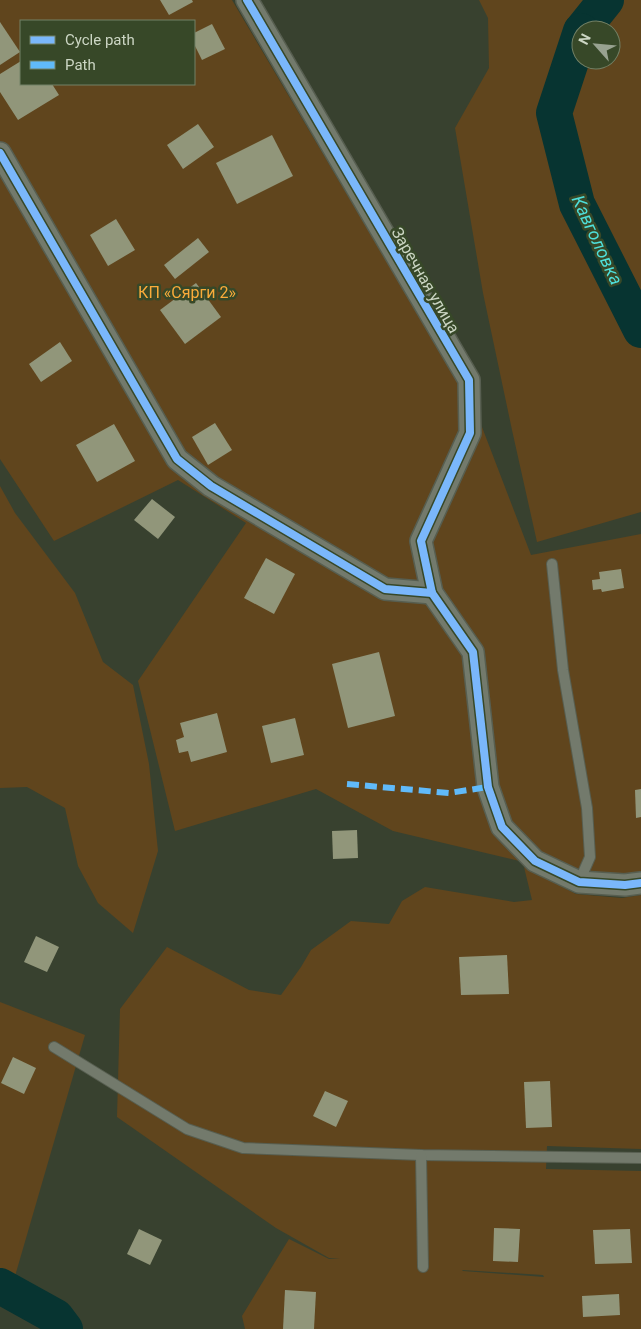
<svg xmlns="http://www.w3.org/2000/svg" width="641" height="1329" font-family="Roboto,sans-serif">
<style>
.green{fill:#60451d;fill-rule:evenodd}
.lines{fill:none;stroke-linecap:round;stroke-linejoin:round}
.river{stroke:#073431;stroke-width:36}
.building{fill:#91967a}
.lane-casing{stroke:#575e50;stroke-width:12}
.street-casing{stroke:#575e50;stroke-width:24}
.lane{stroke:#737a6c;stroke-width:10}
.street{stroke:#737a6c;stroke-width:21}
.quiet{stroke:#60bafa;stroke-width:6;stroke-dasharray:12 6;stroke-linecap:butt}
.cycleway-casing{stroke:#374828;stroke-width:11}
.cycleway{stroke:#7ab7fb;stroke-width:8}
.labels{text-anchor:middle;stroke-width:5;stroke-linejoin:round;paint-order:stroke}
.street-label{font-size:16px;fill:#ccd6c4;stroke:#374828}
.park-label{font-size:16px;fill:#faab3a;stroke:#374828}
.water-label{font-size:18px;font-style:italic;fill:#4edfda;stroke:#374828}
</style>
<rect width="100%" height="100%" fill="#38412f"/>
<!-- green -->
<g class="green">
<path d="M0,0H232L477,414L531,555L641,534V890L393,831L316,789L175,831L138,681L246,523L178,480L54,541L0,459ZM21,21H194V84H21Z"/>
<path d="M479,0H641V512L537,542L512,430L483,293L455,128L489,68L488,18ZM581,30H611V60H581Z"/>
<polygon points="0,486 15,513 75,593 103,662 133,685 149,764 158,851 133,933 98,903 78,866 65,808 27,787 0,788"/>
<path d="M524,867L576,894L622,898L641,895V1149L547,1146L546,1169L641,1171V1329H245L242,1316L289,1239L329,1259H340L329,1258L276,1228L117,1117L120,1009L167,947L249,990L281,995L301,967L311,950L351,921L389,924L402,901L425,887L514,902L532,900ZM462,1270L543,1275L544,1277L463,1271Z"/>
<polygon points="0,1002 85,1035 13,1283 0,1279"/>
</g>
<g class="lines">
<!-- river -->
<g class="river">
<polyline points="582,30 606,0"/>
<polyline points="581,31 554,113 577,204 641,330"/>
<polyline points="0,1286 56,1317 65,1329"/>
</g>
</g>
<!-- building -->
<g class="building">
<polygon points="160,0 192,0 193,2 169,15"/>
<polygon points="0,22 20,52 0,65"/>
<polygon points="212,24 225,49 202,60 194,44 194,33"/>
<polygon points="21,61 21,84 52,84 59,95 18,120 0,92 0,74"/>
<polygon points="198,124 214,147 183,169 167,145"/>
<polygon points="272,135 293,176 237,204 216,163"/>
<polygon points="116,219 135,250 108,266 90,235"/>
<polygon points="198,238 209,252 175,279 164,265"/>
<polygon points="196,283 221,317 185,344 160,310"/>
<polygon points="60,342 72,361 41,382 29,364"/>
<polygon points="215,423 232,450 208,465 192,437"/>
<polygon points="114,424 135,461 97,482 76,445"/>
<polygon points="152,499 175,517 158,539 134,520"/>
<polygon points="266,558 295,574 274,614 244,598"/>
<polygon points="621,569 624,588 602,592 601,589 593,590 592,580 600,579 599,572"/>
<polygon points="379,652 395,716 348,728 332,664"/>
<polygon points="217,713 227,752 191,762 188,751 179,753 176,740 184,737 180,723"/>
<polygon points="295,718 304,755 271,763 262,726"/>
<polygon points="641,789 641,817 636,818 635,790"/>
<polygon points="357,830 358,858 333,859 332,831"/>
<polygon points="36,936 59,947 47,972 24,962"/>
<polygon points="507,955 509,994 461,995 459,957"/>
<polygon points="13,1057 36,1068 24,1094 1,1083"/>
<polygon points="550,1081 552,1127 526,1128 524,1082"/>
<polygon points="325,1091 348,1101 336,1127 313,1116"/>
<polygon points="494,1228 520,1229 518,1262 493,1261"/>
<polygon points="139,1229 162,1240 150,1265 127,1254"/>
<polygon points="630,1229 632,1263 595,1264 593,1230"/>
<polygon points="285,1290 316,1292 314,1329 283,1329"/>
<polygon points="619,1294 620,1315 583,1317 582,1296"/>
</g>
<g class="lines">
<!-- lane casing -->
<g class="lane-casing">
<g id="lane">
<polyline points="552,564 563,670 587,808 590,857 579,882"/>
<polyline points="54,1047 187,1129 243,1148 421,1155 641,1158"/>
<polyline points="421,1155 423,1267"/>
</g>
</g>
<!-- street casing -->
<g class="street-casing">
<g id="street">
<polyline points="247,0 469,380 470,433 421,541 432,593 473,652 488,787 502,827 535,861 579,882 625,885 641,883"/>
<polyline points="0,153 177,459 211,486 385,589 432,593"/>
</g>
</g>
<!-- lane -->
<use href="#lane" class="lane"/>
<!-- street -->
<use href="#street" class="street"/>
<!-- quiet -->
<polyline class="quiet" points="347,784 449,793 488,787"/>
<!-- cycleway casing -->
<g class="cycleway-casing">
<g id="cycleway">
<polyline points="247,0 469,380 470,433 421,541 432,593 473,652 488,787 502,827 535,861 579,882 625,885 641,883"/>
<polyline points="0,153 177,459 211,486 385,589 432,593"/>
</g>
</g>
<!-- cycleway -->
<use href="#cycleway" class="cycleway"/>
</g>
<g class="labels">
<!-- street labels -->
<g class="street-label">
<text transform="translate(426 280) rotate(60)" y="6">Заречная улица</text>
</g>
<!-- park labels -->
<g class="park-label">
<text x="187" y="298">КП «Сярги 2»</text>
</g>
<!-- water labels -->
<g class="water-label">
<text transform="translate(597 240) rotate(65)" y="6">Кавголовка</text>
</g>
</g>
<!-- legend -->
<rect x="20" y="20" width="175" height="65" fill="#374828" stroke="#738166"/>
<rect x="30" y="36" width="25" height="8" fill="#7ab7fb" stroke="#738166"/>
<text x="65" y="45" font-size="15" fill="#ccd6c4">Cycle path</text>
<rect x="30" y="61" width="25" height="8" fill="#60bafa" stroke="#738166"/>
<text x="65" y="70" font-size="15" fill="#ccd6c4">Path</text>
<!-- north arrow -->
<g transform="translate(596 45) rotate(297)"><circle r="24" fill="#374828" stroke="#738166"/>
<path d="M0-4L9 19L0 12L-9 19Z" fill="#98a290"/>
<text y="-8" font-size="14" font-weight="bold" text-anchor="middle" fill="#ccd6c4">N</text>
</g>
</svg>
